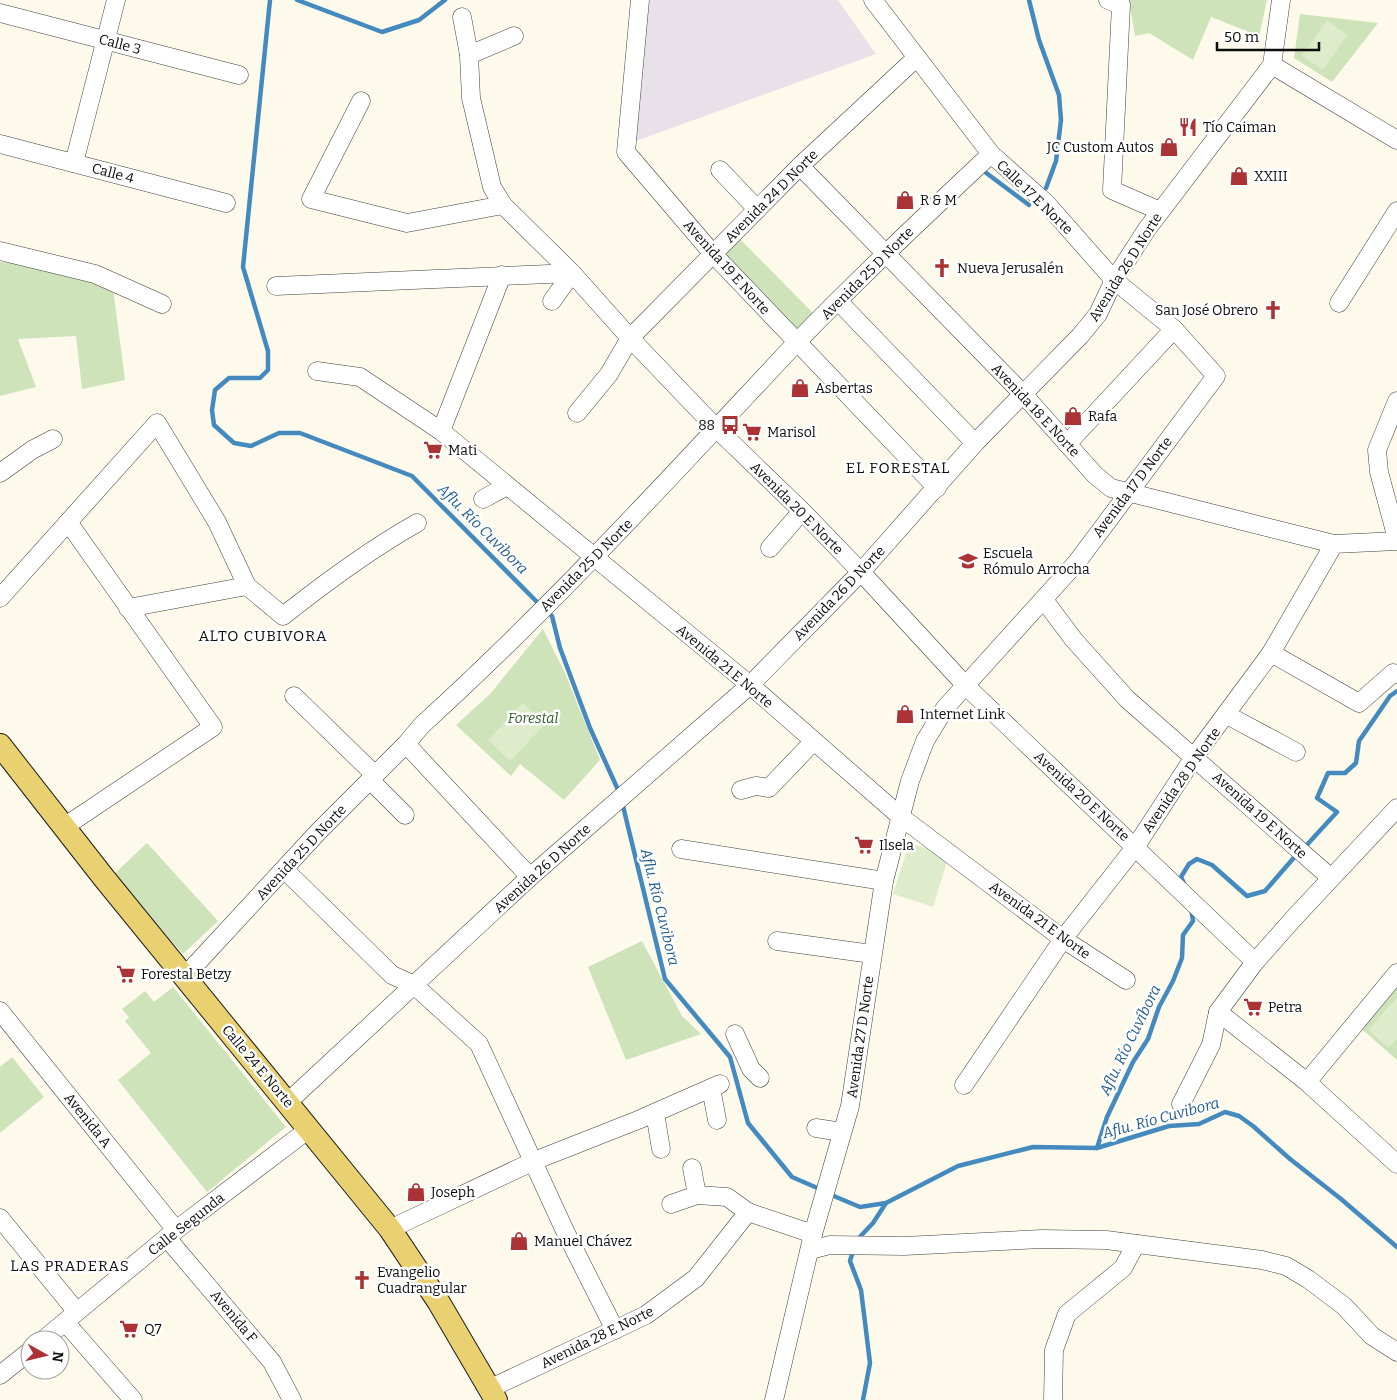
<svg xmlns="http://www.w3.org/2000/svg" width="1397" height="1400" font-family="Bitter,serif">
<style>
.industrial{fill:#e9e1ea}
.green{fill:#cee3ba}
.pitch{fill:#dfeccb}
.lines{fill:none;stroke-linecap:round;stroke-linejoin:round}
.stream{stroke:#458abe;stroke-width:4.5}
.minor-casing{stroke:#3f3f3f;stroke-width:19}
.major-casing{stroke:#1d1d1d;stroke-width:24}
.minor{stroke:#fff;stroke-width:18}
.major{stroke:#e9d070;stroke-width:22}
.labels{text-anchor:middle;stroke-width:5;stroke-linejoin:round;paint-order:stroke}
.street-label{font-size:14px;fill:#0c0c0c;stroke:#fff}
.poi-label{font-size:14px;fill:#0c0c0c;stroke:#fff;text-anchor:start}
.park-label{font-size:14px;font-style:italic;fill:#2d5c24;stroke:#fff}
.neighbourhood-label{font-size:15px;letter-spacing:1px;fill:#0c0c0c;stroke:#fff}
.water-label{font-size:15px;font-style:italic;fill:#235c8f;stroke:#fff}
</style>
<rect width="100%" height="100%" fill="#fdfaec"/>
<!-- industrial -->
<polygon class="industrial" points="644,0 838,0 876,54 636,141"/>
<!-- green -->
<g class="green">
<polygon points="1129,0 1267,0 1259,36 1211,17 1193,60 1149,33 1135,36"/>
<polygon points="1300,14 1378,23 1332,82 1294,58"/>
<polygon points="738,237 813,313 795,331 720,254"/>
<path d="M0,262C39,264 76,277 113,289L125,380L82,389L76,336L18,339L36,387L0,396Z"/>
<polygon points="543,629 565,673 600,760 564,800 520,764 511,776 456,725 490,694"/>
<polygon points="147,843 218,921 183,954 112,876"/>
<polygon points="642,941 682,1016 701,1034 626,1060 588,967"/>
<polygon points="1397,977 1397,1060 1356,1024"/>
<polygon points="173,987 286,1127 207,1192 118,1080 151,1053 125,1021 129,1017 122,1009 145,991 154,1002"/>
<polygon points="12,1057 44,1097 0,1133 0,1067"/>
</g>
<!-- pitch -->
<g class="pitch">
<polygon points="1327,20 1347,35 1323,70 1302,56"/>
<polygon points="523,703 545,724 510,761 488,740"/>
<polygon points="909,843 949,855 933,907 893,894"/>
<polygon points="1397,997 1397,1039 1389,1048 1368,1030"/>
</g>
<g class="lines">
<!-- stream -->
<g class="stream">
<polyline points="270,0 243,267 268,351 268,370 260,378 229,378 215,390 212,410 214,425 234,443 251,446 279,433 300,433 412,476 540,605"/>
<polyline points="297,0 382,32 419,20 445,0"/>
<polyline points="1029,0 1039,40 1059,95 1061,120 1056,161 1046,188"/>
<polyline points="985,172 1029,205"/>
<polyline points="546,610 552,616 560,648 590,728 619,792"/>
<polyline points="622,802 665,979 730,1057 748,1123 792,1177 822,1190"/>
<polyline points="1304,848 1337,812 1317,798 1328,773 1345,773 1356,763 1359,741 1390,696 1397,691"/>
<polyline points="1185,886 1181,877 1189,864 1197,859 1212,865 1247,896 1265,891 1298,853"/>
<polyline points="1097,1148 1107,1117 1133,1062 1148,1039 1159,1007 1173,981 1182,958 1183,935 1193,921 1191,908"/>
<polyline points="829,1194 860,1207 886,1203 958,1166 1033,1147 1097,1148 1169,1126 1199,1124 1225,1112 1239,1116 1253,1126 1290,1159 1341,1199 1397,1247"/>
<polyline points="856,1241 873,1223 886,1203"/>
<polyline points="854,1248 850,1261 861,1290 870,1363 863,1400"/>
</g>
<!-- minor casing -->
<g class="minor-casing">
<g id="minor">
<polyline points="640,0 626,152 713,254 937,488"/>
<polyline points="1108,0 1121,5 1112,190 1160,211"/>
<polyline points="0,13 239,75"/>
<polyline points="462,17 469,55 471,98 492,187 503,205 572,273 630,338 717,429 802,511 861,572 967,687 1255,962"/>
<polyline points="469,55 514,36"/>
<polyline points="1272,65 1397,140"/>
<polyline points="361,101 311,199 407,223 503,205"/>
<polyline points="0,144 226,203"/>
<polyline points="74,163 116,0"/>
<polyline points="800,166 1023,394 1095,475 1111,488 1334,544"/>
<polyline points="720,170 757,209"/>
<polyline points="0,251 95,274 162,304"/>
<polyline points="276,286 572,273"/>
<polyline points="552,301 572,273"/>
<polyline points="838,301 975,443"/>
<polyline points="1339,303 1397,211"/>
<polyline points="317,371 360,377 441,431 750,685 901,817 1063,939 1126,980"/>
<polyline points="1397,401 1377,450 1379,472 1397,539"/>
<polyline points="577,413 609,374 630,338 800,166 916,58"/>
<polyline points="441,431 502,275"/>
<polyline points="1067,444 1174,329"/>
<polyline points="0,473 32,450 53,439"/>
<polyline points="483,499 507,486"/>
<polyline points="770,548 802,511"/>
<path d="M0,598L157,423L217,522L247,586L283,616C326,582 369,550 417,523"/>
<polyline points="1044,600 1074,640 1127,699 1331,878"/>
<polyline points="128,608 247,586"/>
<polyline points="1271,653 1359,703 1393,673 1397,674"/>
<polyline points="294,696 375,775"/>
<polyline points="1227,715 1296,752"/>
<polyline points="406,744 530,877"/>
<polyline points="370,780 405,815"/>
<polyline points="741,790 756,786 769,788 813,742"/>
<polyline points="64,827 213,727 68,522"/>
<polyline points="681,849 884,881"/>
<polyline points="284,869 392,975 414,985 479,1044 565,1231 615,1330"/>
<polyline points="777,941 872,954"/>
<path d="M184,977L319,831L406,744L422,725C554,605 674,473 796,343C859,278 925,216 991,154"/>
<polyline points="0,1011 176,1230"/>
<polyline points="1218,1012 1307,1082 1397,1164"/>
<polyline points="735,1034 751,1069 760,1078"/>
<polyline points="1307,1082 1397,973"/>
<polyline points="964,1085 1063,939 1136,846 1194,757 1271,653 1334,544 1397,541"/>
<polyline points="711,1088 717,1120"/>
<polyline points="288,1102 530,877 750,685 861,572 975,443 1080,336 1098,314 1114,280 1147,229 1272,65 1281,0"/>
<polyline points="1181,1104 1211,1045 1218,1012 1255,962 1294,918 1397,808"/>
<polyline points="655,1113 661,1149"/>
<polyline points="816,1128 842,1132"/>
<polyline points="692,1168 697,1195"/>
<polyline points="671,1204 697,1195 727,1197 748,1212"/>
<polyline points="0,1218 77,1312"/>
<polyline points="390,1229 534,1161 638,1120 720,1084"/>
<polyline points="167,1238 272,1362 292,1400"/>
<polyline points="810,1250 830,1245 904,1246 1042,1239 1106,1240 1262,1260 1286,1266 1308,1279 1344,1306 1372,1336 1397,1352"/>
<polyline points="65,1322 133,1400"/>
<polyline points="43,1340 176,1230 309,1129"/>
<polyline points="0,1375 30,1351"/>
<polyline points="489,1389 646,1315 696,1278 748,1212 813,1234"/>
<polyline points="774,1400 813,1234 850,1106 884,881 910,781 925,741 945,708 1077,562 1216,376 1174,329 1114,280 1046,203 991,154 873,0"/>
<polyline points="1053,1400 1054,1350 1067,1314 1123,1268 1136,1244"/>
</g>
</g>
<!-- major casing -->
<g class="major-casing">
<polyline id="major" points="0,745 104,878 390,1229 438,1301 496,1400"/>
</g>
<!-- minor -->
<use href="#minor" class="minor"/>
<!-- major -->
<use href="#major" class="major"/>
</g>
<!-- icons -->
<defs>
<g id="restaurant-bare" transform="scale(1.5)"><path d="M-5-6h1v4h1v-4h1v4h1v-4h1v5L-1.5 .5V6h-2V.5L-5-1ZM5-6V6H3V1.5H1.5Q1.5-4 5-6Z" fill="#ac3335" stroke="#fff" stroke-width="2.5" paint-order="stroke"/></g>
<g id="shop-bare" transform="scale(1.5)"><path d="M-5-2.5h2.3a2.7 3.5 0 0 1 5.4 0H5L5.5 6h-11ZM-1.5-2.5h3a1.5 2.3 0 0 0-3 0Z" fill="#ac3335" stroke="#fff" stroke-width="2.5" paint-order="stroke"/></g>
<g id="church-bare" transform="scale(1.5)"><path d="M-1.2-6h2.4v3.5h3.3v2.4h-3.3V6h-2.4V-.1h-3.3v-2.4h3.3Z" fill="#ac3335" stroke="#fff" stroke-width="2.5" paint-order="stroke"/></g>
<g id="bus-bare" transform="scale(1.5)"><path d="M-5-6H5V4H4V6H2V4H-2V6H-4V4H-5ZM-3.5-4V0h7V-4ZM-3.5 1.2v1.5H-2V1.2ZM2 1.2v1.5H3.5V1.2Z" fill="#ac3335" stroke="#fff" stroke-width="2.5" paint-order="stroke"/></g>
<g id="supermarket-bare" transform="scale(1.5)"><path d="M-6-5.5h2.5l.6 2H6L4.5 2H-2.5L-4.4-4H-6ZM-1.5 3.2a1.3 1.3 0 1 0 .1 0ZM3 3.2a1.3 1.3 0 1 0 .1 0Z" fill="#ac3335" stroke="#fff" stroke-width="2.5" paint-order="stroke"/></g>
<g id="school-bare" transform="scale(1.5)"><path d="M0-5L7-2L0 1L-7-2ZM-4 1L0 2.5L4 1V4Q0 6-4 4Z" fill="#ac3335" stroke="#fff" stroke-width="2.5" paint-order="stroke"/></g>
</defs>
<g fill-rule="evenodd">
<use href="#restaurant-bare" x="1188" y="127"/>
<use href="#shop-bare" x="1169" y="147"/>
<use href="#shop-bare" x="1239" y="176"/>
<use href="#shop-bare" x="905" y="200"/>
<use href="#church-bare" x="942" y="268"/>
<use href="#church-bare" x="1273" y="310"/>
<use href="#shop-bare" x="800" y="388"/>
<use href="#shop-bare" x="1073" y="416"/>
<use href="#bus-bare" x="730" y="425"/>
<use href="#supermarket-bare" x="752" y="432"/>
<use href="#supermarket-bare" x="433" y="450"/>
<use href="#school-bare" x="968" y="561"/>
<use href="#shop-bare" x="905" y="714"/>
<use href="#supermarket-bare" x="864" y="845"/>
<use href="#supermarket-bare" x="126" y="974"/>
<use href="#supermarket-bare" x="1253" y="1007"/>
<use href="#shop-bare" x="416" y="1192"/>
<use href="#shop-bare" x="519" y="1241"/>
<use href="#church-bare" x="362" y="1280"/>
<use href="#supermarket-bare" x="129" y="1329"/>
</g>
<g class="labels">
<!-- street labels -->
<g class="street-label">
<text transform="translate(120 44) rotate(15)" y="5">Calle 3</text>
<text transform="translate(113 173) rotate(15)" y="5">Calle 4</text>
<text transform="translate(771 196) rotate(-45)" y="5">Avenida 24 D Norte</text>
<text transform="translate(1035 197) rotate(44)" y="5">Calle 17 E Norte</text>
<text transform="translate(727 267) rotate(48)" y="5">Avenida 19 E Norte</text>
<text transform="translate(1125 267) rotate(-58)" y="5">Avenida 26 D Norte</text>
<text transform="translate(867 273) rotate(-45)" y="5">Avenida 25 D Norte</text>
<text transform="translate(1036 410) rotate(47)" y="5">Avenida 18 E Norte</text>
<text transform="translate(1132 487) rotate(-53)" y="5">Avenida 17 D Norte</text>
<text transform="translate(797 508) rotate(45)" y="5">Avenida 20 E Norte</text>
<text transform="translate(586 565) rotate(-45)" y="5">Avenida 25 D Norte</text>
<text transform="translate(839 593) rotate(-46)" y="5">Avenida 26 D Norte</text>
<text transform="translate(725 666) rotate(40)" y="5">Avenida 21 E Norte</text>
<text transform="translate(1181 780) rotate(-55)" y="5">Avenida 28 D Norte</text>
<text transform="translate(1082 796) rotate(43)" y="5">Avenida 20 E Norte</text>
<text transform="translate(1260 815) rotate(42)" y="5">Avenida 19 E Norte</text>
<text transform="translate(301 852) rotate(-47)" y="5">Avenida 25 D Norte</text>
<text transform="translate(542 868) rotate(-42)" y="5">Avenida 26 D Norte</text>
<text transform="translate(1040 920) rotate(36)" y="5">Avenida 21 E Norte</text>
<text transform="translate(860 1037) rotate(-82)" y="5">Avenida 27 D Norte</text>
<text transform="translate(258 1066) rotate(50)" y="5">Calle 24 E Norte</text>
<text transform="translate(88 1120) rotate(51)" y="5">Avenida A</text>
<text transform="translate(186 1224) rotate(-38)" y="5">Calle Segunda</text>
<text transform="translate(234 1316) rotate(50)" y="5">Avenida F</text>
<text transform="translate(597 1337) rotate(-26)" y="5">Avenida 28 E Norte</text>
</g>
<!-- poi labels -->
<g class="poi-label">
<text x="1203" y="132">Tío Caiman</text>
<text x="1154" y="152" text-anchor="end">JC Custom Autos</text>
<text x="1254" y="181">XXIII</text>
<text x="920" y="205">R &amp; M</text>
<text x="957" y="273">Nueva Jerusalén</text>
<text x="1258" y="315" text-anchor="end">San José Obrero</text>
<text x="815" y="393">Asbertas</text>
<text x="1088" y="421">Rafa</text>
<text x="715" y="430" text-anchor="end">88</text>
<text x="767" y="437">Marisol</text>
<text x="448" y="455">Mati</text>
<text x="983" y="558">Escuela<tspan x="983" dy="16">Rómulo Arrocha</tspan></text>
<text x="920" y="719">Internet Link</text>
<text x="879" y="850">Ilsela</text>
<text x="141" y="979">Forestal Betzy</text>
<text x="1268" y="1012">Petra</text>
<text x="431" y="1197">Joseph</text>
<text x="534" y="1246">Manuel Chávez</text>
<text x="377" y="1277">Evangelio<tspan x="377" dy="16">Cuadrangular</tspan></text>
<text x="144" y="1334">Q7</text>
</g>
<!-- park labels -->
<g class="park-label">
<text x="533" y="723">Forestal</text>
</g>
<!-- neighbourhood labels -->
<g class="neighbourhood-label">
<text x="898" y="473">EL FORESTAL</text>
<text x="263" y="641">ALTO CUBIVORA</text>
<text x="70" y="1271">LAS PRADERAS</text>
</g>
<!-- water labels -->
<g class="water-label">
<text transform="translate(483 529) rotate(45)" y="5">Aflu. Río Cuvibora</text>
<text transform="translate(660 907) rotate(76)" y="5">Aflu. Río Cuvibora</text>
<text transform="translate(1130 1040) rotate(-64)" y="5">Aflu. Río Cuvíbora</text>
<text transform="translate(1161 1118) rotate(-15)" y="5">Aflu. Río Cuvibora</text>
</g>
</g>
<!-- north arrow -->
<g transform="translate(45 1355) rotate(98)"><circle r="24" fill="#ffffff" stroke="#9e9e9e"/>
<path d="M0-4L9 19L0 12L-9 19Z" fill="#ac3335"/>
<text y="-8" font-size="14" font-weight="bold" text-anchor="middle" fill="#0c0c0c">N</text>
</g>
<!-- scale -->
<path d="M1217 42v8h102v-8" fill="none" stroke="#0c0c0c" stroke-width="2.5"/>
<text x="1224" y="42" font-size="15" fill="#0c0c0c" stroke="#ffffff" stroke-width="4" paint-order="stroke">50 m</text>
</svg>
